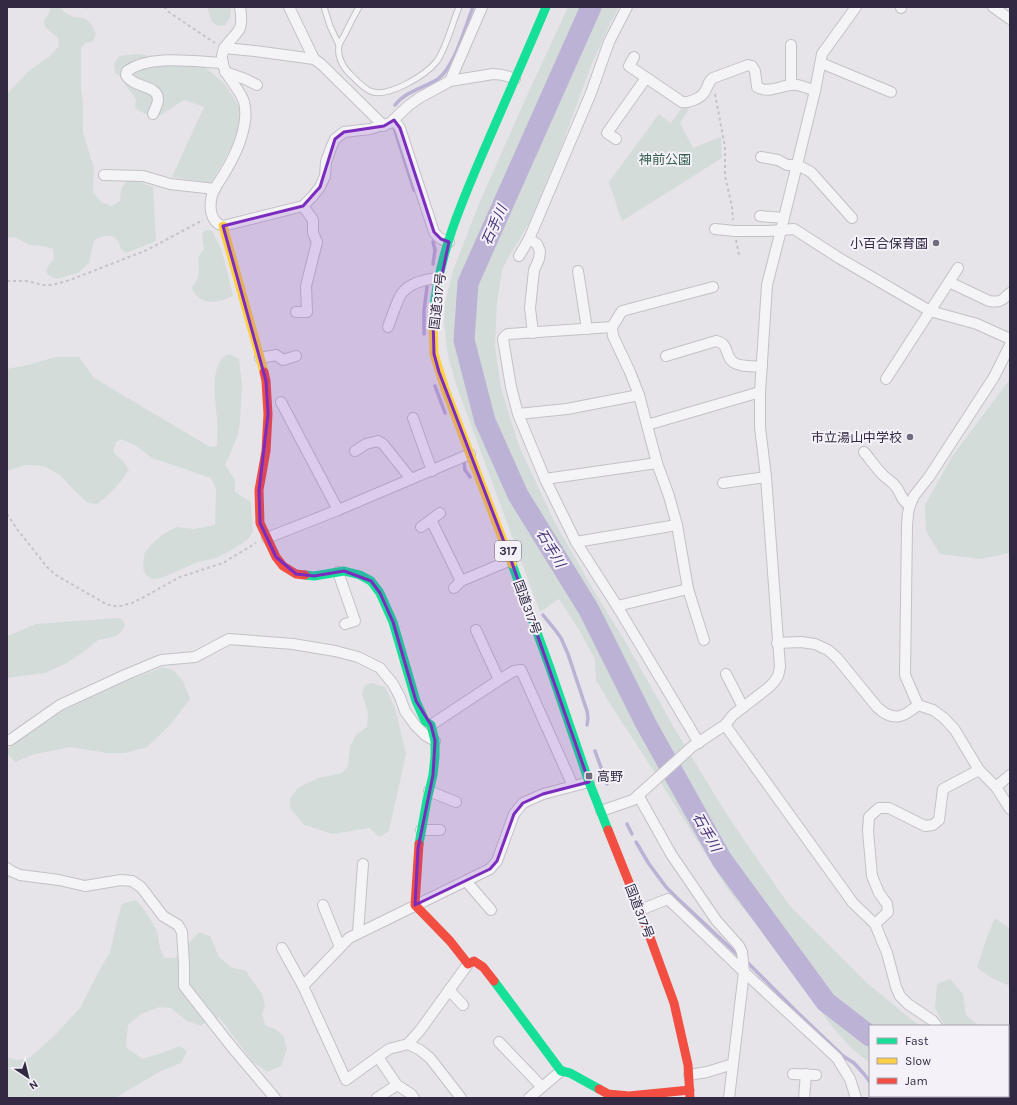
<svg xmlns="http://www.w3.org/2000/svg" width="1017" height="1105" font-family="Karla,'Noto Sans JP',sans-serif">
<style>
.green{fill:#d3dcd9}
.water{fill:#bbb2d5}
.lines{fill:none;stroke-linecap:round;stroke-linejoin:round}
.stream{stroke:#bbb2d5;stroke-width:3.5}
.river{stroke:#bbb2d5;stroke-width:21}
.lane-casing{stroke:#c3c1c7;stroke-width:7}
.street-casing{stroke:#c3c1c7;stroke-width:12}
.path{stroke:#c4c3c9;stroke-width:2;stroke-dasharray:3 3;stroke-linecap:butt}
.lane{stroke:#f4f3f6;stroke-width:5}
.street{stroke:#f4f3f6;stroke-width:10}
.fast{stroke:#16e098;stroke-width:9}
.slow{stroke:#ffcf43;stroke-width:9}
.jam{stroke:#f24e42;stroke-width:9}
.marked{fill:#7b2cbf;fill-opacity:0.2;stroke:#7b2cbf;stroke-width:3;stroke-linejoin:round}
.poi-dot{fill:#726a7d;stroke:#f4f2f8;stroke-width:1.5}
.labels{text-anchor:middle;stroke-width:4;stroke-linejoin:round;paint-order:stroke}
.shield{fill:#f4f2f8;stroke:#6d6579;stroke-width:1}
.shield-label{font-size:12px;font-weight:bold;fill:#332943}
.park-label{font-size:13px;fill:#36604d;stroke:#f4f2f8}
.poi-label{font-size:13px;fill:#332943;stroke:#f4f2f8;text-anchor:end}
.street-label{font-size:13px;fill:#332943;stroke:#f4f2f8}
.water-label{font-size:14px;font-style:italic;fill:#473179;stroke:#f4f2f8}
</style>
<rect width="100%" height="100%" fill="#e6e4e9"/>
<!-- green -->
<g class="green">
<path d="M49,7H61L64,12L73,17L84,18L92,25L96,34L93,41L85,43L81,48V88L83,105V133L94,168L93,192L101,202L112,206L120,201L121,189L129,178L153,187L156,241L126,253L120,248C120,244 119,242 116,239C109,232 102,237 94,240L89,263L78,273L56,279L48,275L46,271L50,263L54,259L53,249L43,246L29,245L17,238L7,237V94L31,69L49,57L59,46L58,38L45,27L44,21L50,11Z"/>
<polygon points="207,7 231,7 230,18 225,25 218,26 212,22"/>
<polygon points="568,7 619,7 610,24 591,66 560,150 529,223 518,242 509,256 502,270 497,302 495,346 501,388 519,446 555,523 597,596 625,641 676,731 727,815 789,905 866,982 912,1020 922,1026 870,1026 870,1063 851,1048 830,1024 771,942 728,890 653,770 609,702 596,680 595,659 579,630 559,599 540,612 457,387 448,356 444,323 445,303 453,271 478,206 529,91"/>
<path d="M137,54L146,55L150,62L157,66L178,64L203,66L224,83L239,106L240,123L232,146L211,183L172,177L204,107L184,100C177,104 163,115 156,116C148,116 141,112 135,108L136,99L125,84L122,77L115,73L114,64L119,56Z"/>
<polygon points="693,102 680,123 693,148 721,137 722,158 622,221 609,182 659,114 671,123 685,104"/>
<path d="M206,230L212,231L222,251L233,296C222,301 207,306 197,296C195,294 193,291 192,288C199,277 200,271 198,258L204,249L202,233Z"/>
<path d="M229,354L239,359L242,385L240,421L238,435L225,465L235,480V492L251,502L253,532L247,540L233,549L217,558L198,562L161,578L152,579L146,575L143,569L144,554L152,544L162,535L176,527L194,529L215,525L216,489L211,478L152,458L135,445L120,439L116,442L113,452L123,461L129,470C120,483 110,495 97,504L88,503L73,489L60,475L44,466L25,465L7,471V369L32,364L55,357H79L94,378L210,447L217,446C217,438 218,429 217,421C216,402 210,376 221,360C223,357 226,355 229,354Z"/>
<polygon points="1010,379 1010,553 981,559 940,554 926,531 925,505 953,455"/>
<polygon points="117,618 122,619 125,625 122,631 116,636 98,640 83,652 67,663 45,673 7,678 7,635 10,635 36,624"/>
<polygon points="163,667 173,670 183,681 190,699 170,725 147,747 125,753 107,753 71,747 35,754 15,762 7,753 7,750 13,743 62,711 124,682"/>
<polygon points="371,683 385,687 395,708 406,754 389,831 380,837 369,828 333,834 304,825 290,808 290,798 298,788 318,778 342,773 348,766 350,747 356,735 367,727 368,713 362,694 365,685"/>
<polygon points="136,900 146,912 157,931 160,948 164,958 175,958 199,932 210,936 219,957 232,968 245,970 262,994 265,1006 262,1015 266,1026 275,1029 283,1035 287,1049 281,1066 268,1072 253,1062 219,1017 206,1022 201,1026 187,1021 171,1008 160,1007 141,1014 128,1025 126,1047 142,1059 165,1052 179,1046 187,1051 181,1063 161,1071 115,1098 7,1098 7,1057 17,1060 29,1058 53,1037 80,1008 99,971 110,952 117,921 122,904"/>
<polygon points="995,918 1010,929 1010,986 992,978 977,968 987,937"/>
<polygon points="950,979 963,994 966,1015 979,1026 945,1026 935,1008 937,984"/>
<polygon points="1008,1049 1010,1051 1010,1084 1008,1086"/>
<polygon points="954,1096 1008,1096 1008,1098 953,1098"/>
</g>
<!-- water -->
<rect class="water" x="896" y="1096" width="35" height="2"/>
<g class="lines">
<!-- stream -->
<g class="stream">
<path d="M395,105C406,91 424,88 438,79C455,66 465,27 473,7"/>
<polyline points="394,127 414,190"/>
<polyline points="433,242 435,250 433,264"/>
<polyline points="424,334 424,311 427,287"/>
<polyline points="435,386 445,413"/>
<polyline points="464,462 465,470 470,477"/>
<polyline points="543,615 556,631 561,638 568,654 587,711 588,718 587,725"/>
<polyline points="595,751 607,784"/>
<polyline points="627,824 632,834"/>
<polyline points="636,842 649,864 666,887 677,898 738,955"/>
<polyline points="748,963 798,1013 843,1056 854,1063 864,1074 870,1082"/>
<polyline points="877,1096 877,1098"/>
</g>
<!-- river -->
<polyline class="river" points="591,7 468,283 464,340 485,421 518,495 589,610 646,724 722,860 826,1002 870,1036"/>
<!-- lane casing -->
<g class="lane-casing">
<g id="lane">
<polyline points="324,7 330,26 339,45"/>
<path d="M359,7C354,16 349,25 345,34C343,38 340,42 339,45C337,55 342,66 349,73C354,78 363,88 370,91C387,99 426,75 437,61C446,49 453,21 459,7"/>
</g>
</g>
<!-- street casing -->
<g class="street-casing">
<g id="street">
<path d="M240,7C241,13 242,23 240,28C235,38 223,44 222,56C221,74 239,86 244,102C247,114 245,124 242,135C239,146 230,164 224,174C220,181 214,188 212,195C209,207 210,222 223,226L303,206L313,196L320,187L325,176L326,162L331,148L335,139L344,132L370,129L390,123L408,106L419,98L450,81L493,74C501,74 508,76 515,79"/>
<polyline points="289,7 314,59"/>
<polyline points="901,7 901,8"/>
<polyline points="993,7 1010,19"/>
<polyline points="791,45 791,85"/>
<polyline points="224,48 255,51 314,59 321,64 384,126"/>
<path d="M634,57L629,66L682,102C688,103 699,99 703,94C708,89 707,82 713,78L748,65L752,66L755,71L757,87C770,95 784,83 797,85C803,86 810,89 815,91"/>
<polyline points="821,63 891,92"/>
<polyline points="225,72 245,79 257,85"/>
<polyline points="450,81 482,7"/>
<path d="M153,114C155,109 158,104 158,99C158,85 133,88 126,75L127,71C151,54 195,62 223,63"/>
<path d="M394,120L400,128L434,232C438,238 442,240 449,242"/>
<polyline points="616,139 607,133 646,78"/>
<polyline points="761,157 778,160 787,165 797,165 811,172 852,218"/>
<polyline points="104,175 143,176 170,184 215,189"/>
<polyline points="760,216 784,218"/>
<polyline points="715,229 735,231 768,231 794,229 839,258 930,311 977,324 1010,339"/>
<polyline points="529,239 537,244 540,251 539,259 534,270 530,308 533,333"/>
<polyline points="519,256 529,239 591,93 609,42 627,7"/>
<polyline points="578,271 587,329"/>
<path d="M949,282L989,301C1001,303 1002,300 1010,293"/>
<polyline points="296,312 307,312 306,286 317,242 313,233 313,220 303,206"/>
<path d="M388,327C391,319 398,298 402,293C411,282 426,279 439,278"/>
<polyline points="612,327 508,334 505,336 503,339 511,387 518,414 545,479 576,542 617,606 699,743"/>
<polyline points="1010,345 994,377 929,477 914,496 910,505 908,513 907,526 905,675 918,705 933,710 944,718 955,730 979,770 996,787 1010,809"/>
<path d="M666,356L716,341C730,344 724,355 733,362C739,367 755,366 762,367"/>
<polyline points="260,358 276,355 283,360 296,356"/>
<polyline points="886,379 958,268"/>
<polyline points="281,402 338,510"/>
<polyline points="518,414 567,409 639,395"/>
<polyline points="413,418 432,471"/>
<polyline points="647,425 760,392"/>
<polyline points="355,451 366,444 378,441 383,444 411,479"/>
<path d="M864,452C870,459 876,468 883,475C888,480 892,481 897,488C901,494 902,502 910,505"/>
<polyline points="545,479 657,463"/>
<polyline points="723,483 766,477"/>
<polyline points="431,520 461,581"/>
<polyline points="421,527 440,513"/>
<polyline points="267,538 338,510 470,454"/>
<polyline points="576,542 677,525"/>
<polyline points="338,572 355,621 345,624"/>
<polyline points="454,588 461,581 511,560"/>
<polyline points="617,606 688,589"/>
<polyline points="476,630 499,680"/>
<polyline points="704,640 688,589 677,525 669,496 657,463 639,395 630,372 613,336 612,327 622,311 713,287"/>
<path d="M777,643L801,642L815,644L828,650L837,658L877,707C893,722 903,718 918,705"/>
<polyline points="726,674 743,707"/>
<polyline points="431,725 499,680 514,671 521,670 573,786"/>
<polyline points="725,725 853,903 875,924 887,953 896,987 900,996 908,1004 933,1021 937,1026"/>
<polyline points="7,740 10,740 60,705 125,675 161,660 195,657 229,639 293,644 335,651 358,657 380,668 393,684 400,697 405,711 415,725 425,735 435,741"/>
<polyline points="996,787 1010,775"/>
<polyline points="429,791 456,802"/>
<polyline points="638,795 671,854 716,920 739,946 742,952 744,972 729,1098"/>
<polyline points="601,811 633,800 693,746 725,725 733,715 768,688 774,682 778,676 780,667 766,477 760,427 760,392 767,285 781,230 815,91 822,54 856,7"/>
<polyline points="421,830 440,830"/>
<polyline points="7,868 11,871 20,875 59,880 85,886 121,880 132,881 141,887 163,916 178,925 182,932 184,964 184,986 231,1046 275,1098"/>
<polyline points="466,881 491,910"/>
<polyline points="323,905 340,947"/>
<polyline points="640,910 668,899 744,972 837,1058 850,1079 856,1098"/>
<polyline points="875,924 888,912 887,904 879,893 872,876 868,831 869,817 879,808 889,808 925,826 933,825 939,820 943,789 979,770"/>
<polyline points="358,933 363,864"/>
<polyline points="282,948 303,986"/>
<polyline points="468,964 421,1029 408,1044 389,1049 346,1080 303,986 349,938 490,869 497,861 514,814 523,803 543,794 589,782"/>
<polyline points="449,990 463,1005"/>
<polyline points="499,1042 542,1087"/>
<polyline points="408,1044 420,1050 430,1058 461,1098"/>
<polyline points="378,1057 397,1085 411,1094 414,1098"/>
<polyline points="793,1074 816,1075"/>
<polyline points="689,1075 707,1072 733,1064"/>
<polyline points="947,1096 947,1098"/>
<polyline points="377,1098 397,1085"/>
<polyline points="529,1098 561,1071"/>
<polyline points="804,1098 806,1074"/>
</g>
</g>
<!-- path -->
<g class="path">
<polyline points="164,7 170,13 215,43"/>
<polyline points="86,8 87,7"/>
<polyline points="715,94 725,147 725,176 732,207 733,220"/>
<polyline points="736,240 739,255"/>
<polyline points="7,281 27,281 43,285 52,285 70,280 147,250 203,220"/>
<polyline points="7,514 17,529 47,567 56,575 106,604 114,606 121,606 132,603 144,597 180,577 223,563 256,543"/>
</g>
<!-- lane -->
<use href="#lane" class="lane"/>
<!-- street -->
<use href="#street" class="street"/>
<!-- fast -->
<g class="fast">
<path d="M433,318C437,256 464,197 488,141C507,97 527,52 546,7"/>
<polyline points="512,564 550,668 589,782 608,830"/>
<polyline points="305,575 314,576 344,571 360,575 371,581 380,593 393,622 416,701 425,721 431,725 435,741 435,757 433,775 427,800 419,844"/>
<polyline points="494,981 561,1071 570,1073 599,1089"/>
</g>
<!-- slow -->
<g class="slow">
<polyline points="223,226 264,372"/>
<polyline points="433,318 434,354 445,389 512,564"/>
</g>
<!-- jam -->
<g class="jam">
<polyline points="264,372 266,381 268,414 266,451 259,490 260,523 276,557 283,566 296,574 305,575"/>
<polyline points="608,830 640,910 674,1003 688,1065 690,1098"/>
<polyline points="419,844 415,905 450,941 468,964 474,961 483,967 494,981"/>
<polyline points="599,1089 608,1094 629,1096 690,1090"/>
</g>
</g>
<!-- marked area -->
<path class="marked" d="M394,120L400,128L434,232L441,239L449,242L433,317L434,354L439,372L511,560L589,782L543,794L523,803L514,814L497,861L490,869L415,905L418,848L433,775L435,741L431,725L416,701L393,622L380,593L371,581L344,571L314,576L296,574L276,557L260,523L259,490L268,414L266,381L223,226L303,206L320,187L335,139L344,132L384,126Z"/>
<!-- markers -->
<g class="poi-dot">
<circle cx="936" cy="243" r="4"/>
<circle cx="910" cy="437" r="4"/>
<rect x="585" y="772" width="8" height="8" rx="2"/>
</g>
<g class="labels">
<!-- shield labels -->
<rect class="shield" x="495" y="541" width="26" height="20" rx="3"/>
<g class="shield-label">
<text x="508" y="555">317</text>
</g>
<!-- park labels -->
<g class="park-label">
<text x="665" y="164">神前公園</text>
</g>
<!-- poi labels -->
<g class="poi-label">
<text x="928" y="248">小百合保育園</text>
<text x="902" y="442">市立湯山中学校</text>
<text x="597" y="781" text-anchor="start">高野</text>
</g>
<!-- street labels -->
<g class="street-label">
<text transform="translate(437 301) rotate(-83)" y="5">国道317号</text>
<text transform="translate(528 607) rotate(70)" y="5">国道317号</text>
<text transform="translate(640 911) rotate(69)" y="5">国道317号</text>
</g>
<!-- water labels -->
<g class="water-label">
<text transform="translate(494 225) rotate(-66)" y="5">石手川</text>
<text transform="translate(551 548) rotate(59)" y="5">石手川</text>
<text transform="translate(707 832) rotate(61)" y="5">石手川</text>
</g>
</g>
<!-- border -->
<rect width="1017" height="1105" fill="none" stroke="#332943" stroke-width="16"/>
<!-- legend -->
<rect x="869" y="1025" width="140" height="72" fill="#f4f2f8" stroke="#a7a2b0"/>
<rect x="877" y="1038" width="20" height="6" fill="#16e098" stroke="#a7a2b0"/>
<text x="905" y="1045" font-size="12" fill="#332943">Fast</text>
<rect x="877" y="1058" width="20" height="6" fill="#ffcf43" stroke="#a7a2b0"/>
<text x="905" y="1065" font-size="12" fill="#332943">Slow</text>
<rect x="877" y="1078" width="20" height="6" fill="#f24e42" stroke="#a7a2b0"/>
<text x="905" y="1085" font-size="12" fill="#332943">Jam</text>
<!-- north arrow -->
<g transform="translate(28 1077) rotate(145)" stroke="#f4f2f8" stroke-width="3" paint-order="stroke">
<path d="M0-3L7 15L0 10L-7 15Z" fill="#332943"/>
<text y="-6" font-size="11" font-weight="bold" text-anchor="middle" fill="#332943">N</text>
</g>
</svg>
